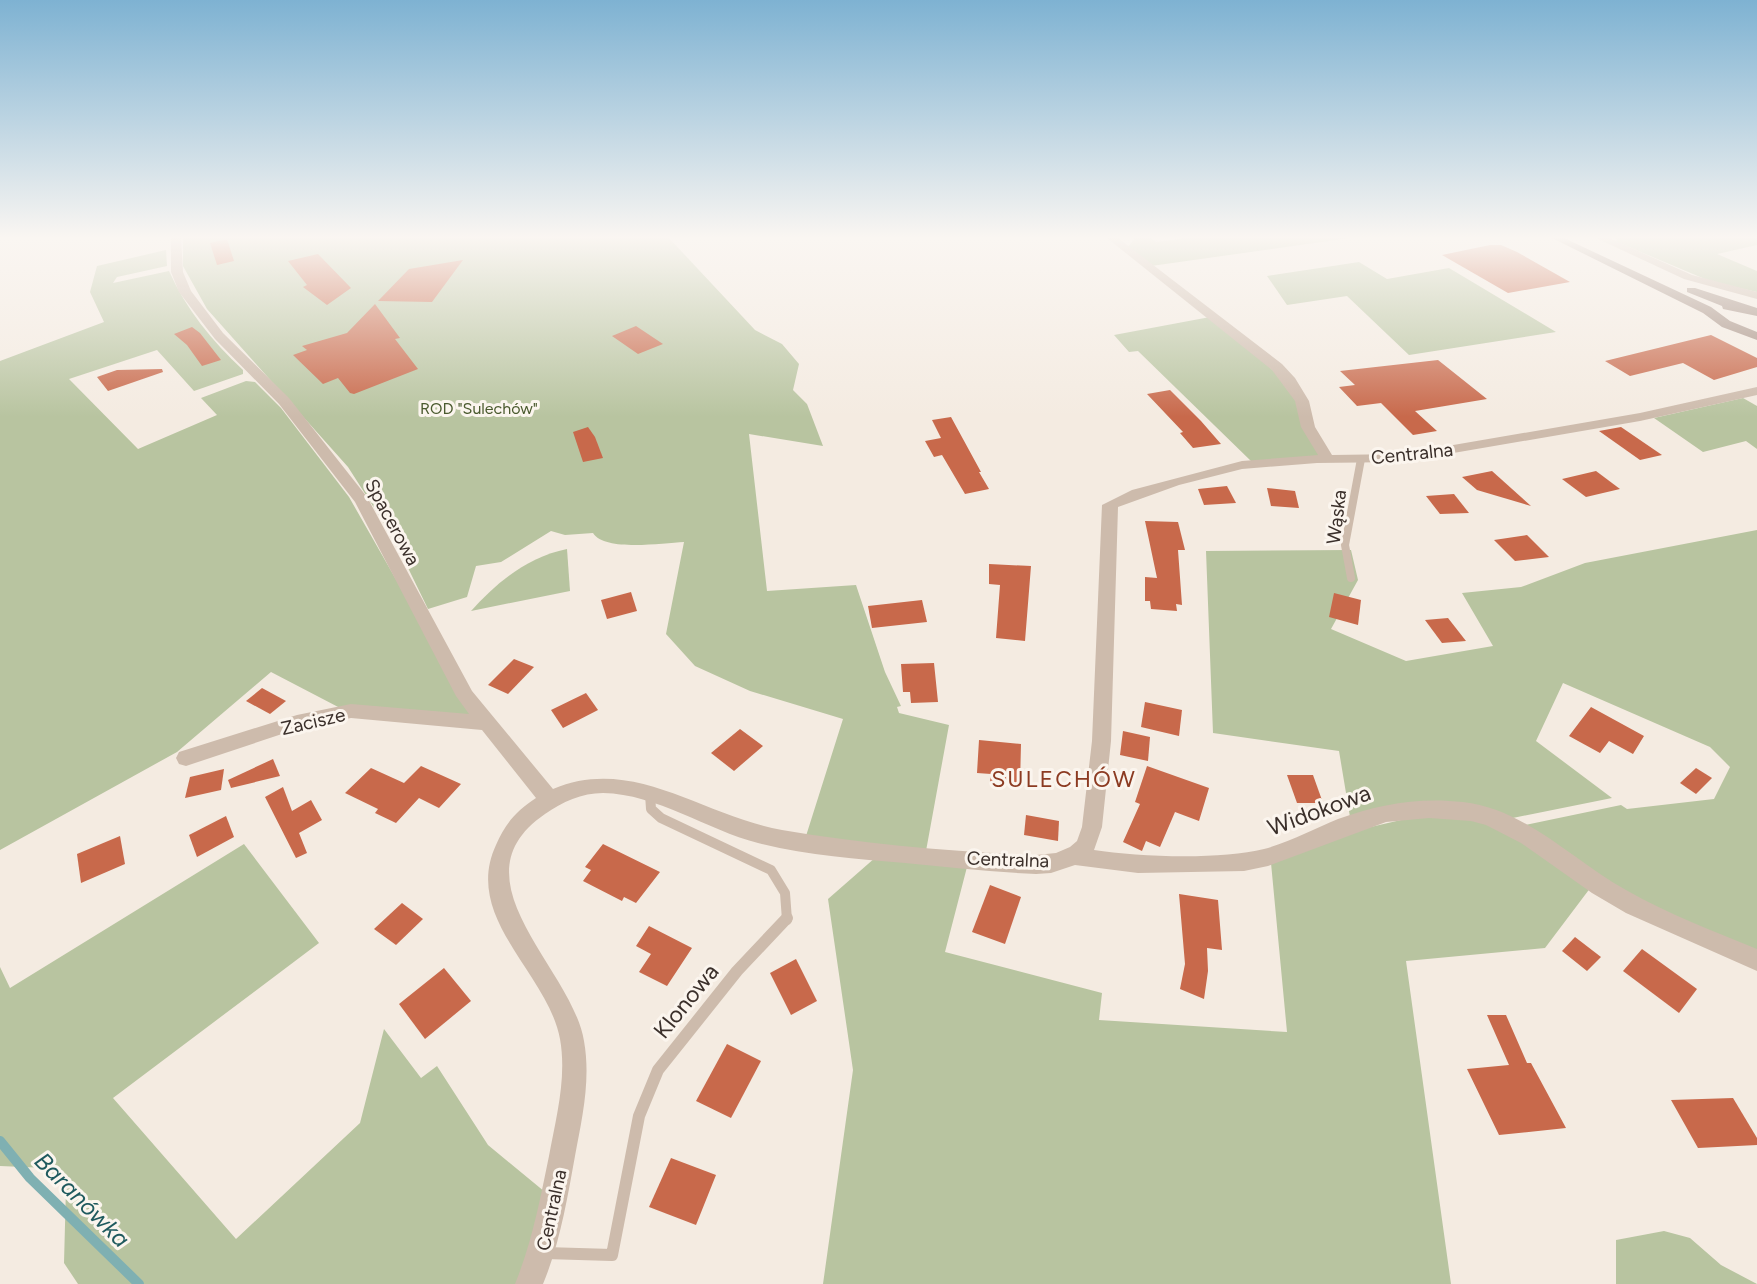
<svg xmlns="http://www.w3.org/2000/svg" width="1757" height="1284" font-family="Figtree,sans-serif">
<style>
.green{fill:#b8c4a0}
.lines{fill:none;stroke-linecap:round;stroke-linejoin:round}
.stream{stroke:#7fb0b2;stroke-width:10}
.building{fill:#c8694b}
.lane-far2{stroke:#cdbbac;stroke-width:8}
.lane-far1{stroke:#cdbbac;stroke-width:10}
.lane{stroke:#cdbbac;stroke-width:12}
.street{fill:#cdbbac;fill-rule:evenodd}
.secondary{fill:#a18a7d;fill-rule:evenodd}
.labels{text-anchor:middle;stroke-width:6;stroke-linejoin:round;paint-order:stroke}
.far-park-label{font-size:16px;fill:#4a5a2e;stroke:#fbf5ee}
.street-label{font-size:19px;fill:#3b302b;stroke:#fbf5ee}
.quarter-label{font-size:23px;letter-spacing:2px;fill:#8c3b22;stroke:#fbf5ee}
.near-street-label{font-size:23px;fill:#3b302b;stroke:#fbf5ee}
.near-water-label{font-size:24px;font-style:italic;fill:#1f5a5e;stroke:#fbf5ee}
</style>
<rect width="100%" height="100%" fill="#f4ebe1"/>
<!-- green -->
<g class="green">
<path d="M183,238H669L755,330L782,344L799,364L793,390L807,404L823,446L749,434L767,591L856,585L885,672L901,706L897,707L899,713L949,725L926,851L806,836L843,719L750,691L695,666L666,634L684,542C662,543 605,552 593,533L565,535L551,531L501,562L476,566L467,597L428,609L394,539L348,467L207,309L183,266Z"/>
<polygon points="1135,238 1151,238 1156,242 1186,238 1350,238 1151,266 1128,247"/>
<polygon points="1616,238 1757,238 1757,245 1717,254 1757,271 1757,292 1712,282 1617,242"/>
<path d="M166,250L167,266L117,277L113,283L169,271C186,309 212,341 243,370V374L194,391L157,350L69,379L138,449L217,415L201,398L246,381L255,382L281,408L349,497L475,718L342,709L271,672L177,752L0,850V361L104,322L90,292L97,266Z"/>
<polygon points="1359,262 1387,279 1449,268 1556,332 1409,355 1347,296 1287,305 1267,276"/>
<polygon points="1210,317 1287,382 1323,456 1252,462 1138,351 1129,352 1114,335"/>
<polygon points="1743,398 1757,406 1757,449 1746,441 1703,452 1654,418"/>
<polygon points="1757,530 1757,953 1655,912 1515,827 1621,805 1627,809 1714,799 1730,767 1710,747 1563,683 1536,741 1612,798 1503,820 1471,807 1350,817 1339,751 1213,733 1206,551 1351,550 1358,580 1331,629 1406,661 1493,646 1462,593 1521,587 1585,563"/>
<path d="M567,549L570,591L471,611C497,582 528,557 567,549Z"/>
<polygon points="1427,814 1471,818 1501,828 1591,887 1545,948 1406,961 1451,1284 823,1284 853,1070 828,899 876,857 967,867 945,952 1102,993 1099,1020 1287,1032 1271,863 1349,832"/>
<polygon points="244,844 319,943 113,1098 236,1239 360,1123 384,1029 421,1078 437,1066 488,1145 545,1192 518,1284 78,1284 64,1263 66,1187 47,1168 0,1166 0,967 10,988"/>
<polygon points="1664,1231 1690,1238 1721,1265 1757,1284 1616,1284 1616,1240"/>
</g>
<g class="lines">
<!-- stream -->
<polyline class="stream" points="0,1141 30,1178 139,1284"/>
</g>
<!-- building -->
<g class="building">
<polygon points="227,239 234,261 217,265 210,243"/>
<polygon points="1490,245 1501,245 1517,252 1570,282 1508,293 1442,255"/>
<polygon points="318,254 351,288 327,305 303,287 307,285 288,261"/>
<polygon points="463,260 432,302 378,301 409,269"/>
<polygon points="375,304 400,338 395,339 418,369 354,394 350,393 338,378 323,384 293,355 307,350 302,346 347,333"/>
<polygon points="636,326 663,344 638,354 612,336"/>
<polygon points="192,327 200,333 221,360 202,366 187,345 174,334"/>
<polygon points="1711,335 1757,358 1757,367 1714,380 1683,363 1630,376 1605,361"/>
<polygon points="1438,360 1487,399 1415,411 1437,431 1413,435 1381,403 1357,406 1339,387 1355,385 1340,371"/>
<polygon points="162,369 163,372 108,391 97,377 117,370"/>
<polygon points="1170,390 1201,421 1221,444 1193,448 1180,433 1183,432 1147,394"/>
<polygon points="951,417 981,472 979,472 989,489 965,494 942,455 934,457 925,441 941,438 932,420"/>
<polygon points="588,427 595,437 603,458 583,462 573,432"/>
<polygon points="1621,427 1662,455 1640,460 1599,431"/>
<polygon points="1492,471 1531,506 1477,490 1462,477"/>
<polygon points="1596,471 1620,489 1586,497 1562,479"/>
<polygon points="1227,486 1236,503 1204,505 1198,489"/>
<polygon points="1267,488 1295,491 1299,508 1271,506"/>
<polygon points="1454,494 1469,513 1440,514 1426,496"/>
<polygon points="1145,521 1178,522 1185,550 1178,550 1182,605 1176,604 1177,611 1151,609 1150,601 1145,601 1145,577 1157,578"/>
<polygon points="1527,535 1549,557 1515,561 1494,540"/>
<polygon points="989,564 1031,566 1025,641 996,638 1000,585 989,584"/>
<polygon points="631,592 637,611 607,619 601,600"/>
<polygon points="1334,593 1361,600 1358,625 1329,617"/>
<polygon points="922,600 927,622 872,628 868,606"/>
<polygon points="1448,618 1466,641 1442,643 1425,620"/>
<polygon points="514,659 534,667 508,694 488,685"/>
<polygon points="934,663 938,702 911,703 910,692 903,692 901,664"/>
<polygon points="262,688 286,701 270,714 246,701"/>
<polygon points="586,693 598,710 563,728 551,710"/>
<polygon points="1145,702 1182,710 1179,736 1141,727"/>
<polygon points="1591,707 1644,736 1633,754 1609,741 1600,753 1569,736"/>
<polygon points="740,729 763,746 734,771 711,753"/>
<polygon points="1123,731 1150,737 1148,761 1120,755"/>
<polygon points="979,740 1021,744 1020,785 990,782 991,774 977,773"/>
<polygon points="273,759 280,776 231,788 228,780"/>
<polygon points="421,766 461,784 439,808 419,798 396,823 375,813 378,809 345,793 371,768 404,783"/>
<polygon points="1147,766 1209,788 1199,821 1175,812 1160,847 1146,841 1142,851 1123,842 1140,804 1135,802"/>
<polygon points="1696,768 1712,778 1696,794 1680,783"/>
<polygon points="224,769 221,790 185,798 190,777"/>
<polygon points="1287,775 1313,775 1323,803 1297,803"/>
<polygon points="283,787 292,811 311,800 322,820 299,833 307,853 296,858 265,797"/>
<polygon points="1026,815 1059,821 1058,841 1024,835"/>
<polygon points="226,816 234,837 197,857 189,835"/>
<polygon points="120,836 125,864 81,883 77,854"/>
<polygon points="603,844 660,872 636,903 624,897 622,901 583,881 591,870 585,867"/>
<polygon points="990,885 1021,897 1005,944 972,932"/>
<polygon points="1179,894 1218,900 1222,950 1207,948 1208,971 1204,999 1180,989 1185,964"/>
<polygon points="402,903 423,919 396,945 374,929"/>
<polygon points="649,926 692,948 667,986 639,972 651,954 636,946"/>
<polygon points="1575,937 1601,957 1587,971 1562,951"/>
<polygon points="1642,949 1697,989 1679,1013 1623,971"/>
<polygon points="796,959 817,1001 791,1015 770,973"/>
<polygon points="444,968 471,1001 425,1039 399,1004"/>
<polygon points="1487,1015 1506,1015 1527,1063 1531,1063 1566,1128 1499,1135 1467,1069 1509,1065"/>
<polygon points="727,1044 761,1061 731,1118 696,1101"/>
<polygon points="1733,1098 1757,1138 1757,1145 1698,1148 1671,1100"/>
<polygon points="671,1158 716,1175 696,1225 649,1207"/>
</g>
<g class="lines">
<!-- lane-far2 -->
<polyline class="lane-far2" points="1351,578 1345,545 1361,459"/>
<!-- lane-far1 -->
<polyline class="lane-far1" points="650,794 651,809 661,818 771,870 785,893 787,920"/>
<!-- lane -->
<polyline class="lane" points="545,1253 612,1255 639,1116 658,1070 737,971 787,918"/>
<!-- street -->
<g class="street">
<path d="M171,238H181L183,272L191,291L223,333L289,398L367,497L472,691L553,789C634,755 702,816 782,830C865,844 952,852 1036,855L1056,853L1070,847L1077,841L1082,827L1092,741L1102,505L1132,490L1242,461L1318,455L1301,427L1295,401L1272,370L1107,238H1118L1282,364L1295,378L1309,401L1315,427L1332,455L1401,454L1640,413L1757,387V395L1640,421L1401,462L1317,463L1242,469L1179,485L1118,507L1111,741L1102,827L1094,850C1138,857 1221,860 1264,849C1290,842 1314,829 1338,819C1379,804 1419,797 1463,802C1526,809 1573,861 1626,890C1668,914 1713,931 1757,949V971L1626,913L1592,893L1521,843L1486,825L1471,821L1429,818L1386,822L1268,866L1244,871L1138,873L1075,865L1051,873L1036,874C992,872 948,867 905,863C856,859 806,855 758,843C707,830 657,794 603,793C582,793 562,802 545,814C450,879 572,967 584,1041C591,1080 582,1119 575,1156C567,1200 560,1243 543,1284H515C532,1242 540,1200 549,1156C556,1118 567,1078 560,1039C548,973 462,918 496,845C505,824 516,811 536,798L482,730L351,718L297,729L186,766L179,764L176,758L179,752L297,715L351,704L469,714L456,696L355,502L279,404L215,339L179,292L171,272Z"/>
<polygon points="1596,238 1609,238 1692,275 1757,292 1757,299 1684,279"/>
</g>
<!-- secondary -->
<g class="secondary">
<polygon points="1552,238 1564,238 1711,307 1730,321 1757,332 1757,340 1722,327 1703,313"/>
<polygon points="1687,288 1695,288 1757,308 1757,316 1723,309 1722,306 1687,292"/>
</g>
</g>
<!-- sky -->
<linearGradient id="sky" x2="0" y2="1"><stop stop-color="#7eb2d2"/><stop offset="0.57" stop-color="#faf6f2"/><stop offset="1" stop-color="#faf6f2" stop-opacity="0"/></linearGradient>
<rect width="1757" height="417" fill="url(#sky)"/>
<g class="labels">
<!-- far-park labels -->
<g class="far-park-label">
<text x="479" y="414">ROD "Sulechów"</text>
</g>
<!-- street labels -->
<g class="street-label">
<text transform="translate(1412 453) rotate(-6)" y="7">Centralna</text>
<text transform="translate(1336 517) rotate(-83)" y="7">Wąska</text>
<text transform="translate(393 522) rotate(62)" y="7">Spacerowa</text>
<text transform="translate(313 721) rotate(-13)" y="7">Zacisze</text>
<text transform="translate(1008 859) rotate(2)" y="7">Centralna</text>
<text transform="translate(551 1210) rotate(-78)" y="7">Centralna</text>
</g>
<!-- quarter labels -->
<g class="quarter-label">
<text x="1064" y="787">SULECHÓW</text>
</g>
<!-- near-street labels -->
<g class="near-street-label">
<text transform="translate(1319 810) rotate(-20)" y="8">Widokowa</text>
<text transform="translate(686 1001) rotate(-51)" y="8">Klonowa</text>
</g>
<!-- near-water labels -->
<g class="near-water-label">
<text transform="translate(82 1200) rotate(45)" y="8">Baranówka</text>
</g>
</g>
</svg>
